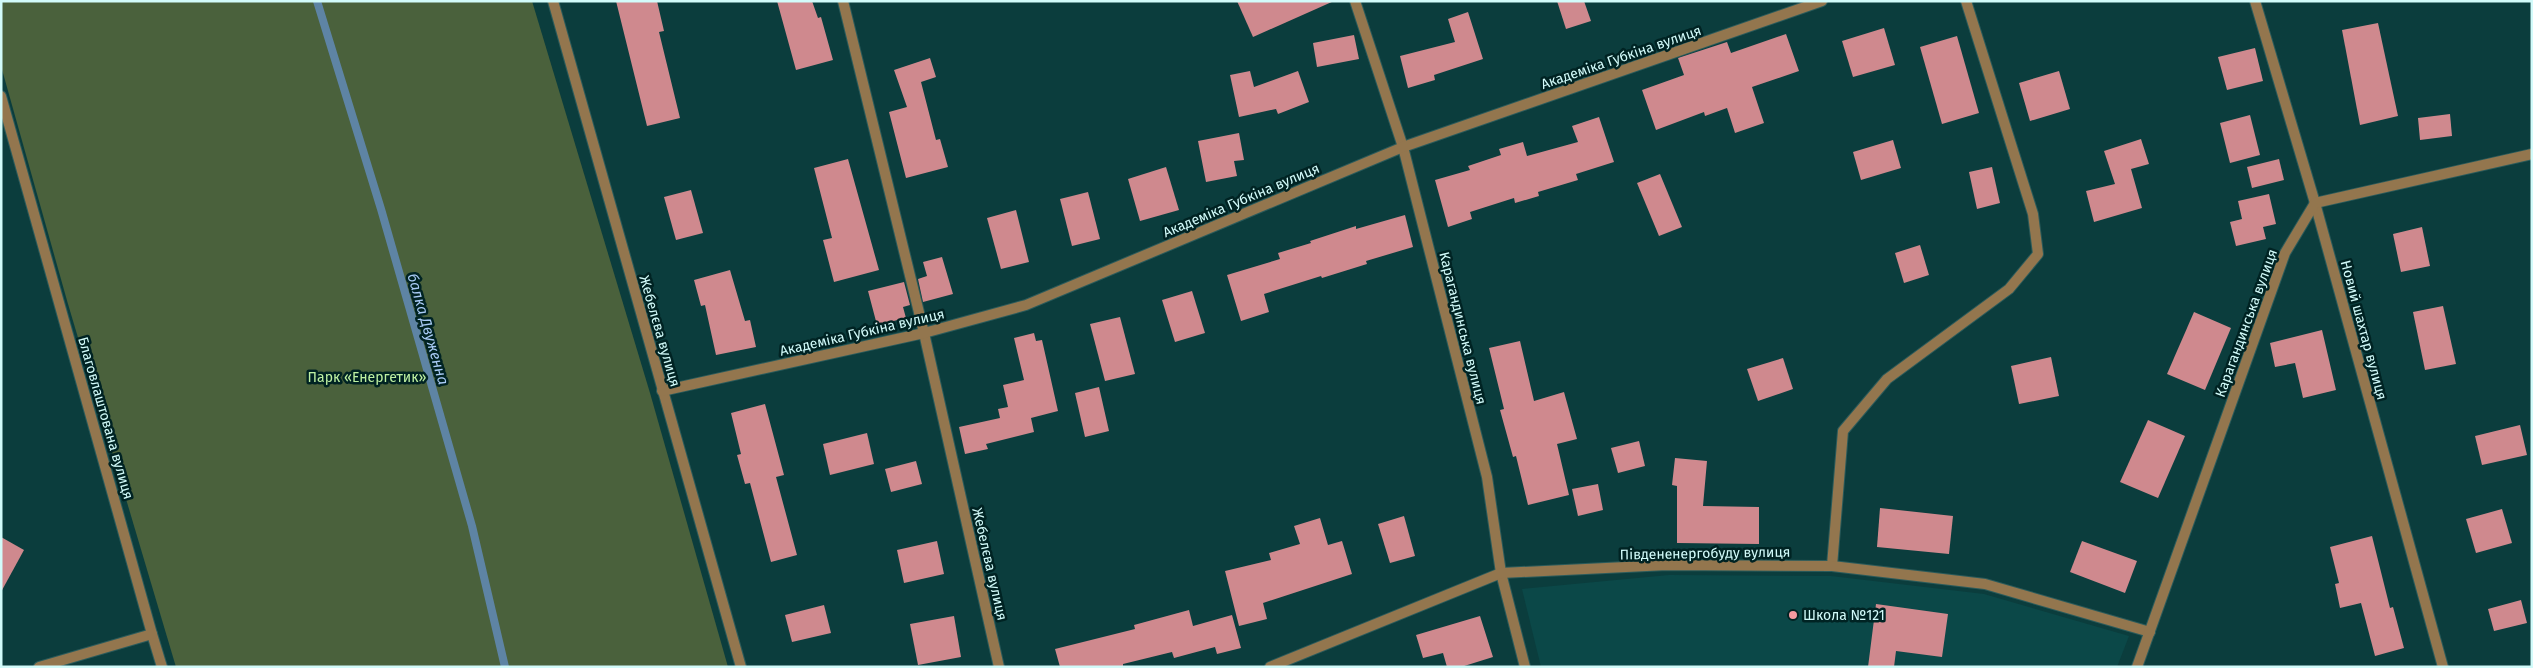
<svg xmlns="http://www.w3.org/2000/svg" width="2533" height="668" font-family="'Fira Sans',sans-serif">
<style>
.built{fill:#0b4848}
.green{fill:#4a613c}
.lines{fill:none;stroke-linecap:round;stroke-linejoin:round}
.stream{stroke:#5e84a4;stroke-width:8}
.building{fill:#cf898e}
.lane-casing{stroke:#2b5b5b;stroke-width:12}
.street-casing{stroke:#2b5b5b;stroke-width:12}
.lane{stroke:#93764e;stroke-width:10}
.street{stroke:#93764e;stroke-width:10}
.poi-dot{fill:#f49aa1;stroke:#002323;stroke-width:2}
.labels{text-anchor:middle;stroke-width:5;stroke-linejoin:round;paint-order:stroke}
.street-label{font-size:14px;fill:#d2fbfa;stroke:#002323}
.park-label{font-size:14px;fill:#bef1a2;stroke:#002323}
.poi-label{font-size:14px;fill:#d2fbfa;stroke:#002323;text-anchor:start}
.water-label{font-size:15px;font-style:italic;fill:#a9cbf5;stroke:#002323}
</style>
<rect width="100%" height="100%" fill="#0b3d3d"/>
<!-- built -->
<polygon class="built" points="1669,575 1831,576 1984,594 2129,636 2117,667 1541,667 1522,589"/>
<!-- green -->
<polygon class="green" points="1,1 532,1 650,393 728,667 176,667 68,304 1,66"/>
<g class="lines">
<!-- stream -->
<polyline class="stream" points="317,1 381,209 472,526 505,667"/>
</g>
<!-- building -->
<g class="building">
<polygon points="616,1 657,1 664,31 659,32 680,118 647,126"/>
<polygon points="777,1 812,1 818,18 821,17 833,60 796,70"/>
<polygon points="1237,1 1334,1 1253,37"/>
<polygon points="1557,1 1584,1 1591,21 1566,29"/>
<polygon points="1468,12 1483,59 1434,75 1435,80 1408,88 1400,56 1455,42 1448,19"/>
<polygon points="2378,23 2398,116 2360,125 2342,30"/>
<polygon points="1884,28 1895,65 1853,77 1842,41"/>
<polygon points="1786,34 1799,71 1752,87 1764,123 1735,133 1727,108 1705,116 1704,112 1656,130 1642,90 1684,75 1678,58 1727,42 1731,53"/>
<polygon points="1354,35 1359,59 1317,67 1313,43"/>
<polygon points="1957,36 1979,113 1942,124 1920,47"/>
<polygon points="2255,48 2263,81 2227,90 2218,57"/>
<polygon points="930,58 936,77 921,82 936,140 940,139 948,167 906,178 889,112 907,107 894,70"/>
<polygon points="1250,71 1254,87 1298,71 1309,102 1278,114 1276,109 1239,117 1230,75"/>
<polygon points="2059,71 2070,109 2030,121 2019,83"/>
<polygon points="2450,114 2452,136 2420,140 2418,118"/>
<polygon points="2250,115 2260,155 2230,163 2220,123"/>
<polygon points="1599,117 1614,162 1576,174 1578,180 1538,192 1539,196 1515,203 1514,198 1470,212 1472,219 1448,227 1435,180 1470,170 1468,166 1501,155 1499,149 1523,142 1527,156 1578,142 1572,126"/>
<polygon points="1239,133 1244,160 1234,161 1237,176 1206,182 1198,141"/>
<polygon points="2141,139 2149,164 2131,169 2142,208 2094,222 2086,191 2115,184 2104,151"/>
<polygon points="1893,140 1901,168 1861,180 1853,152"/>
<polygon points="848,159 879,270 834,282 823,240 832,238 814,168"/>
<polygon points="2279,159 2284,180 2252,188 2247,167"/>
<polygon points="1166,167 1179,210 1140,221 1128,179"/>
<polygon points="1992,167 2000,203 1977,209 1969,172"/>
<polygon points="1660,174 1682,227 1659,236 1637,183"/>
<polygon points="691,190 703,233 676,240 664,197"/>
<polygon points="1088,192 1100,239 1072,246 1060,199"/>
<polygon points="2269,194 2276,224 2263,227 2266,239 2236,246 2230,222 2242,219 2238,201"/>
<polygon points="1016,210 1029,262 1001,269 987,218"/>
<polygon points="1405,215 1413,247 1366,261 1367,264 1322,278 1321,276 1264,294 1269,312 1241,321 1227,275 1280,259 1278,253 1311,243 1310,241 1356,226 1356,229"/>
<polygon points="2422,227 2430,266 2401,272 2393,234"/>
<polygon points="1920,245 1929,275 1904,283 1895,253"/>
<polygon points="942,257 953,294 923,302 918,279 927,276 923,262"/>
<polygon points="730,270 745,321 750,320 756,347 716,355 705,305 701,306 694,280"/>
<polygon points="904,282 910,305 903,307 906,318 877,325 868,291"/>
<polygon points="1192,291 1205,333 1175,342 1162,300"/>
<polygon points="2443,306 2456,364 2425,370 2413,312"/>
<polygon points="2194,312 2231,328 2205,390 2167,374"/>
<polygon points="1120,317 1135,374 1105,381 1090,324"/>
<polygon points="2322,330 2336,390 2303,398 2295,363 2275,367 2270,343"/>
<polygon points="1034,333 1036,341 1042,340 1058,411 1031,418 1034,432 986,444 988,449 965,454 959,427 1000,418 998,409 1008,407 1003,385 1024,380 1014,338"/>
<polygon points="1520,341 1534,401 1564,392 1577,439 1557,444 1569,495 1528,505 1516,456 1513,457 1500,410 1504,409 1489,348"/>
<polygon points="2051,357 2059,396 2019,404 2011,366"/>
<polygon points="1783,358 1793,389 1758,401 1747,369"/>
<polygon points="1099,387 1109,431 1085,437 1075,393"/>
<polygon points="765,404 784,475 776,477 797,555 771,562 750,483 745,484 737,455 741,454 731,413"/>
<polygon points="2148,420 2185,436 2158,498 2120,482"/>
<polygon points="2520,425 2527,455 2482,465 2475,436"/>
<polygon points="867,433 874,464 830,475 823,444"/>
<polygon points="1639,441 1645,466 1618,473 1611,448"/>
<polygon points="1675,458 1707,461 1703,506 1759,507 1759,544 1677,543 1677,486 1672,485"/>
<polygon points="916,461 922,484 891,492 885,469"/>
<polygon points="1598,484 1603,510 1578,516 1572,489"/>
<polygon points="1880,508 1953,516 1949,554 1877,547"/>
<polygon points="2502,509 2512,543 2476,553 2466,519"/>
<polygon points="1404,516 1415,556 1390,563 1378,524"/>
<polygon points="1320,518 1328,545 1342,541 1352,574 1263,603 1267,619 1239,626 1225,571 1271,560 1269,553 1300,544 1294,526"/>
<polygon points="2372,536 2390,608 2393,607 2404,648 2375,656 2361,603 2340,608 2335,584 2339,583 2330,547"/>
<polygon points="1,537 24,550 1,592"/>
<polygon points="937,541 944,574 904,583 897,550"/>
<polygon points="2082,541 2137,561 2125,593 2070,572"/>
<polygon points="2521,600 2527,623 2494,631 2488,609"/>
<polygon points="1876,604 1948,614 1942,657 1896,651 1894,667 1868,667"/>
<polygon points="824,605 831,633 792,642 785,615"/>
<polygon points="1189,610 1193,626 1232,615 1241,648 1217,654 1215,647 1174,658 1172,652 1123,664 1123,667 1060,667 1055,649 1135,629 1134,625"/>
<polygon points="954,616 961,657 918,665 910,624"/>
<polygon points="1480,616 1493,657 1461,667 1447,667 1443,653 1423,658 1416,635"/>
</g>
<g class="lines">
<!-- lane casing -->
<g class="lane-casing">
<polyline id="lane" points="152,634 162,667"/>
</g>
<!-- street casing -->
<g class="street-casing">
<g id="street">
<polyline points="553,1 741,667"/>
<polyline points="843,1 924,333 999,667"/>
<polyline points="1355,1 1403,147 1487,477 1501,573 1525,667"/>
<polyline points="2255,1 2315,203 2443,667"/>
<polyline points="1,96 152,634 39,667"/>
<polyline points="662,391 924,333 1026,305 1403,147 1822,1"/>
<polyline points="1832,566 1843,431 1887,379 2009,289 2038,254 2033,214 1966,1"/>
<polyline points="1270,667 1501,573 1667,565 1832,566 1985,584 2150,632"/>
<polyline points="2137,667 2285,253 2315,203 2532,154"/>
</g>
</g>
<!-- lane -->
<use href="#lane" class="lane"/>
<!-- street -->
<use href="#street" class="street"/>
</g>
<!-- markers -->
<circle class="poi-dot" cx="1793" cy="615" r="5"/>
<g class="labels">
<!-- street labels -->
<g class="street-label">
<text transform="translate(1621 57) rotate(-19)" y="5">Академіка Губкіна вулиця</text>
<text transform="translate(1241 200) rotate(-23)" y="5">Академіка Губкіна вулиця</text>
<text transform="translate(2246 323) rotate(-70)" y="5">Карагандинська вулиця</text>
<text transform="translate(1463 328) rotate(76)" y="5">Карагандинська вулиця</text>
<text transform="translate(2364 330) rotate(75)" y="5">Новий шахтар вулиця</text>
<text transform="translate(660 331) rotate(74)" y="5">Жебелєва вулиця</text>
<text transform="translate(862 332) rotate(-13)" y="5">Академіка Губкіна вулиця</text>
<text transform="translate(106 418) rotate(74)" y="5">Благовлаштована вулиця</text>
<text transform="translate(1705 553) rotate(-1)" y="5">Південенергобуду вулиця</text>
<text transform="translate(990 564) rotate(77)" y="5">Жебелєва вулиця</text>
</g>
<!-- park labels -->
<g class="park-label">
<text x="367" y="382">Парк «Енергетик»</text>
</g>
<!-- poi labels -->
<g class="poi-label">
<text x="1803" y="620">Школа №121</text>
</g>
<!-- water labels -->
<g class="water-label">
<text transform="translate(428 329) rotate(74)" y="5">балка Двуженна</text>
</g>
</g>
<!-- border -->
<rect width="2533" height="668" fill="none" stroke="#d2fbfa" stroke-width="5"/>
</svg>
